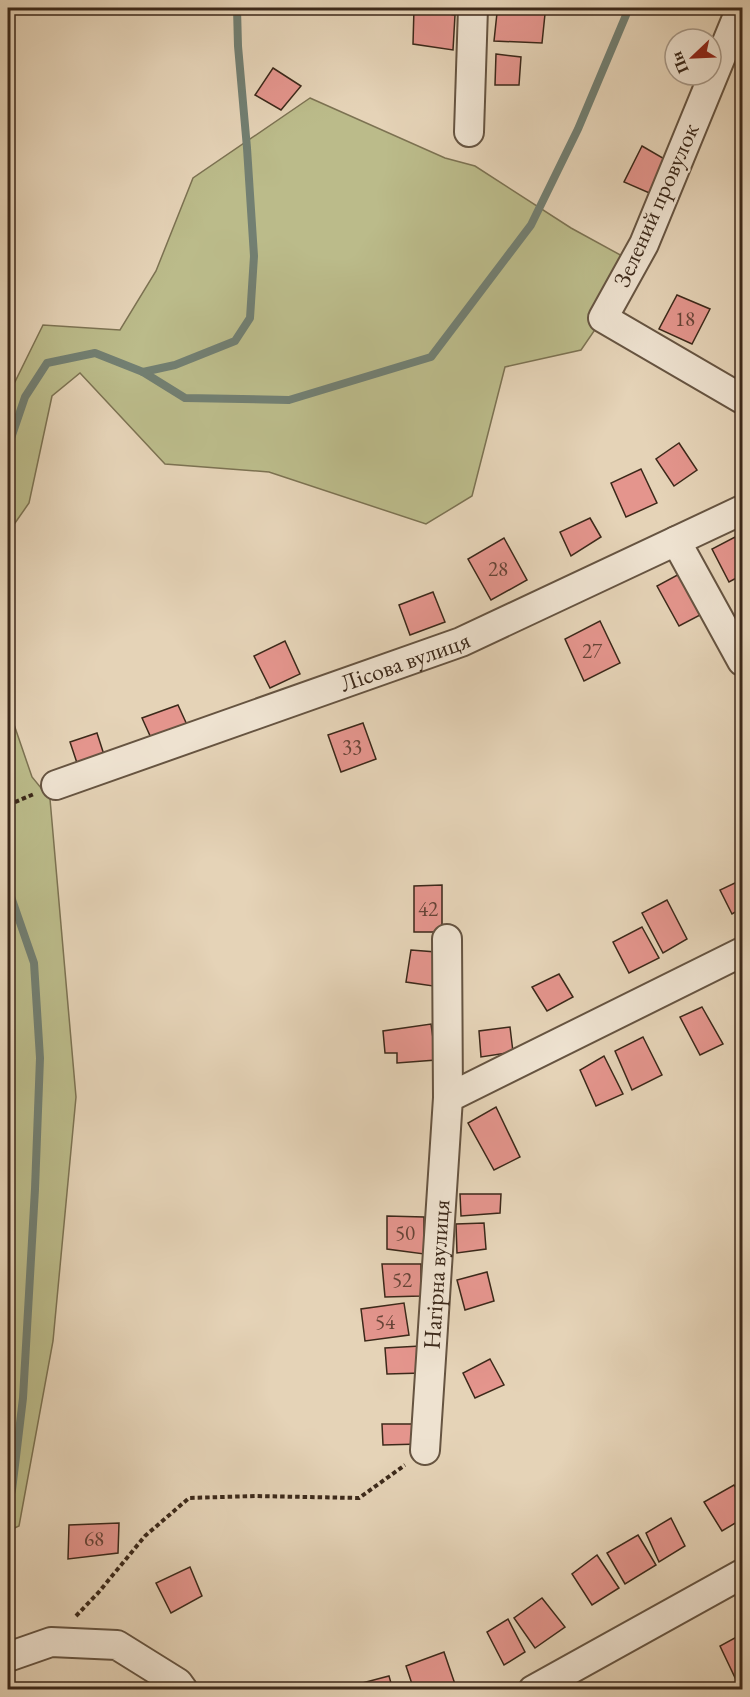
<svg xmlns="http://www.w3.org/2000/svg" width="750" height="1697" font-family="'EB Garamond',serif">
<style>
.green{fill:#bbbb8a;stroke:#7c7252;stroke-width:1.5}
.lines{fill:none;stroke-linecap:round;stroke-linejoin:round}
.stream{stroke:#727f72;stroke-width:8}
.building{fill:#e4958d;stroke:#3c291a;stroke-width:1.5}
.minor-casing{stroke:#665441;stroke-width:32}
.path{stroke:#3c291a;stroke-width:4;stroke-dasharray:4.5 3;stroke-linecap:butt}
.minor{stroke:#eee2d0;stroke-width:28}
.labels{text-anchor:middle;stroke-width:5;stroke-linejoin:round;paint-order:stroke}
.number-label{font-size:21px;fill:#664437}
.street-label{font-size:24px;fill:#3c291a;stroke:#eee2d0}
</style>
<rect width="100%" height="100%" fill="#e5d3b7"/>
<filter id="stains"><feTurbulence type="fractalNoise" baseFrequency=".00333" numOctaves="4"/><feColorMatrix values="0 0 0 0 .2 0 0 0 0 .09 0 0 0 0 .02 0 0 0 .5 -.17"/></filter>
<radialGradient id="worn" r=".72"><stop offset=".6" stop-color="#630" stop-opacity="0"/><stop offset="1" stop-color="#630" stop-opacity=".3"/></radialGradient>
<!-- green -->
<g class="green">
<polygon points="310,98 445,158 475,166 571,228 624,257 603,318 581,350 505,367 472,496 426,524 269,472 165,464 80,373 52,396 29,503 8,533 8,396 43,325 120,330 156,271 193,178"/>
<polygon points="8,707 32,777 50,799 76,1097 53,1341 19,1526 8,1531"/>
</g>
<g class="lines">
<!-- stream -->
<g class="stream">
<polyline points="143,372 175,365 235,341 250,318 254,256 247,148 238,46 237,8"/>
<polyline points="8,447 25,397 47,363 95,353 143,372 185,398 289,400 431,357 531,225 578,129 629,8"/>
<polyline points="8,888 34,963 40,1058 35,1189 23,1398 12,1490 8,1503"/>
</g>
</g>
<!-- building -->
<g class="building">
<polygon points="414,8 455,15 453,50 413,44"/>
<polygon points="497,13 545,14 542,43 494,41"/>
<polygon points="496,54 521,57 519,85 495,85"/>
<polygon points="273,68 301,86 281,110 255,95"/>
<polygon points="642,146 668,161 654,195 624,182"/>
<polygon points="677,295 710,309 692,344 659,329"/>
<polygon points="679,443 697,470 674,486 656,459"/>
<polygon points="641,469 657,503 626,517 611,483"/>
<polygon points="590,518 601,537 571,556 560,532"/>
<polygon points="735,537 742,552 742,575 729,582 712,549"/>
<polygon points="504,538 527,580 491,600 468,559"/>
<polygon points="683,572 704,613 679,626 657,586"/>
<polygon points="433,592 445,622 410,635 399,605"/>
<polygon points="600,621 620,663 584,681 565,639"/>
<polygon points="285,641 300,674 270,688 254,656"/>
<polygon points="178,705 188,727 152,740 142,718"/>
<polygon points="363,723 376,759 341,772 328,735"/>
<polygon points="97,733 106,761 79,769 70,742"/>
<polygon points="739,881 742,888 742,908 732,914 720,890"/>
<polygon points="442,885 442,932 414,932 414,886"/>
<polygon points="667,900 687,939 663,953 642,913"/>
<polygon points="642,927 659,958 629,973 613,942"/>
<polygon points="411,950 436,952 433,986 406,982"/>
<polygon points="559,974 573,997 547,1011 532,987"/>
<polygon points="702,1007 723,1044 700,1055 680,1017"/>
<polygon points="431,1024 436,1060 397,1063 397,1053 385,1053 383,1031"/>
<polygon points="510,1027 513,1052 481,1057 479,1031"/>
<polygon points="643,1037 662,1075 632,1090 615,1051"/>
<polygon points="604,1056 623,1094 596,1106 580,1070"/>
<polygon points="496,1107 520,1157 494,1170 468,1123"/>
<polygon points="460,1194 501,1194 500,1213 461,1216"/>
<polygon points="387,1216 424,1217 424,1254 387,1249"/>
<polygon points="484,1223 486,1249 457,1253 456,1224"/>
<polygon points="382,1264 421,1264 421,1296 385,1297"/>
<polygon points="487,1272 494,1301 465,1310 457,1280"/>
<polygon points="404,1303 409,1335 365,1341 361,1309"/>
<polygon points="420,1346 422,1373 387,1374 385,1348"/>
<polygon points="490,1359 504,1385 475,1398 463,1373"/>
<polygon points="382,1424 421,1424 420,1444 383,1445"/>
<polygon points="734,1485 742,1497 742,1519 722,1531 704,1502"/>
<polygon points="671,1518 685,1546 659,1562 646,1533"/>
<polygon points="119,1523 118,1553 68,1559 69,1525"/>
<polygon points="638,1535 656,1565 625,1584 607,1553"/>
<polygon points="597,1555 619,1588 592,1605 572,1574"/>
<polygon points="190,1567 202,1596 171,1613 156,1583"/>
<polygon points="542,1598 565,1627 535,1648 514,1618"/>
<polygon points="508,1619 525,1652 504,1665 487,1632"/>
<polygon points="742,1634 742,1682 738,1684 720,1646"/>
<polygon points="444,1652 457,1690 414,1690 406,1666"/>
<polygon points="389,1676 393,1690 363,1690 362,1683"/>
</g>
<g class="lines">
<!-- minor casing -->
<g class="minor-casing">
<g id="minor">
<polyline points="741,8 644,244 603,318 742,399"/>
<polyline points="469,132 473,8"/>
<polyline points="676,541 742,661"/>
<path id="s1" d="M56,785L461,642L742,510"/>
<polyline points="447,939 448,1098"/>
<path id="s2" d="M425,1450L448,1098L742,952"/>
<polyline points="8,1657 51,1642 117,1645 178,1683 183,1690"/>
<polyline points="533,1690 742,1574"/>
</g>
</g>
<!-- path -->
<g class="path">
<polyline points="8,805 34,794"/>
<polyline points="76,1616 98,1593 145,1536 189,1498 255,1496 359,1498 405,1465"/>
</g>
<!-- minor -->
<use href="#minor" class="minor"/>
</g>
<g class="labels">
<!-- number labels -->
<g class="number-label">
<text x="685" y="326">18</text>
<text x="498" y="576">28</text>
<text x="592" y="658">27</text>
<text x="352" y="754">33</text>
<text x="428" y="916">42</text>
<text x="405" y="1240">50</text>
<text x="402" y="1287">52</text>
<text x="385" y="1329">54</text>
<text x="94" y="1546">68</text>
</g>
<!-- street labels -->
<g class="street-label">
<text transform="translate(656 205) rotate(-66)" y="8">Зелений провулок</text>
<text dy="8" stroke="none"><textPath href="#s1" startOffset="370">Лісова вулиця</textPath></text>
<text dy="8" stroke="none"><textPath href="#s2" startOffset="176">Нагірна вулиця</textPath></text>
</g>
</g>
<!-- margin -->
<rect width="750" height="1697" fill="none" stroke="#e5d3b7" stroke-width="30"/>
<rect x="9" y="9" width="732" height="1679" fill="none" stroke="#3c291a" stroke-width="3"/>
<rect x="15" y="15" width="720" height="1667" fill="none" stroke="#3c291a" stroke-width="1.5"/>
<!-- north arrow -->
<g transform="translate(693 57) rotate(247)"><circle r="28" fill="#eee2d0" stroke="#a79887" stroke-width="1.5"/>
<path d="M0-4.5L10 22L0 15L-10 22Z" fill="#8f2418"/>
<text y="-9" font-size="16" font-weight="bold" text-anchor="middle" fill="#3c291a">Пн</text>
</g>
<rect width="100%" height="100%" filter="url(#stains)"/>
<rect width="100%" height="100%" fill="url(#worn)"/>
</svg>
